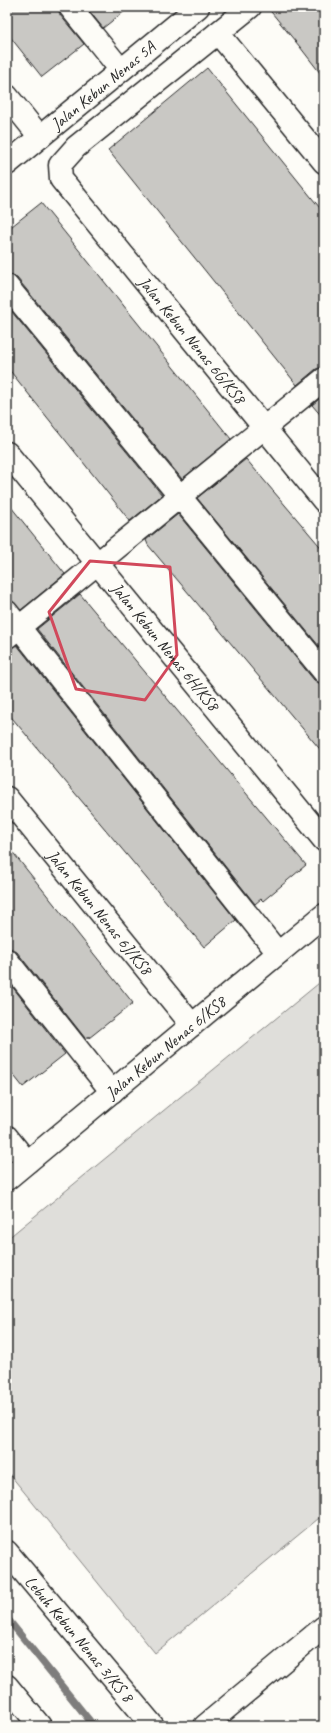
<svg xmlns="http://www.w3.org/2000/svg" width="331" height="1733" font-family="Caveat,sans-serif">
<style>
.green{fill:#dfdeda;stroke:#858482}
.lines{fill:none;stroke-linecap:round;stroke-linejoin:round}
.stream{stroke:#7e7d7b;stroke-width:7}
.building{fill:#c9c8c4;stroke:#2b2b2b}
.minor-casing{stroke:#2b2b2b;stroke-width:25}
.minor{stroke:#fdfcf7;stroke-width:22}
.marked{fill:none;stroke:#d1495b;stroke-width:3;stroke-linejoin:round}
.labels{text-anchor:middle;stroke-width:3.5;stroke-linejoin:round;paint-order:stroke}
.street-label{font-size:17px;fill:#2b2b2b;stroke:#fdfcf7}
</style>
<rect width="100%" height="100%" fill="#fdfcf7"/>
<filter id="ink" filterUnits="userSpaceOnUse"><feTurbulence type="fractalNoise" baseFrequency=".025" numOctaves="2"/><feDisplacementMap in="SourceGraphic" scale="8" xChannelSelector="R" yChannelSelector="G"/><feConvolveMatrix kernelMatrix="1 2 1 2 8 2 1 2 1" color-interpolation-filters="sRGB"/></filter>
<g filter="url(#ink)">
<!-- green -->
<polygon class="green" points="324,979 324,1514 155,1653 7,1471 7,1239"/>
<g class="lines">
<!-- stream -->
<polyline class="stream" points="7,1618 94,1726"/>
</g>
<!-- building -->
<g class="building">
<polygon points="7,7 58,7 60,15 84,44 42,77 7,33"/>
<polygon points="86,7 130,7 103,28"/>
<polygon points="267,7 324,7 324,78 300,47"/>
<polygon points="207,68 324,213 324,367 316,369 297,385 108,150"/>
<polygon points="41,203 231,439 182,479 17,278 7,274 7,230"/>
<polygon points="7,306 162,495 130,521 7,367"/>
<polygon points="324,395 324,419 312,405"/>
<polygon points="246,459 324,551 324,652 197,498"/>
<polygon points="7,502 65,574 21,610 12,601 7,600"/>
<polygon points="178,514 314,680 324,684 324,754 148,545 146,540"/>
<polygon points="80,594 306,865 263,901 261,899 255,904 37,629"/>
<polygon points="17,645 236,920 204,947 7,712 7,649"/>
<polygon points="7,845 133,1003 89,1038 88,1036 85,1038 17,952 7,948"/>
<polygon points="7,980 65,1054 23,1087 7,1067"/>
</g>
<g class="lines">
<!-- minor casing -->
<g class="minor-casing">
<g id="minor">
<polyline points="70,7 121,70"/>
<path id="s1" d="M250,7L76,147L60,165L61,179L324,501"/>
<polyline points="218,33 324,162"/>
<polyline points="7,96 40,137"/>
<path id="s2" d="M7,164L198,7"/>
<polyline points="7,286 324,672"/>
<path id="s3" d="M7,453L324,840"/>
<polyline points="7,612 278,953"/>
<polyline points="7,637 324,379"/>
<path id="s4" d="M7,798L192,1025"/>
<polyline points="7,960 112,1092"/>
<polyline points="7,1137 27,1162"/>
<path id="s5" d="M7,1179L324,915"/>
<path id="s6" d="M7,1552L153,1726"/>
<polyline points="7,1686 40,1726"/>
<polyline points="205,1726 324,1627"/>
</g>
</g>
<!-- minor -->
<use href="#minor" class="minor"/>
</g>
</g>
<!-- marked area -->
<path class="marked" d="M90,561L170,567L177,655L145,700L76,689L49,612Z"/>
<g class="labels">
<!-- street labels -->
<g class="street-label">
<text dy="6" stroke="none"><textPath href="#s2" startOffset="124">Jalan Kebun Nenas 5A</textPath></text>
<text dy="6" stroke="none"><textPath href="#s1" startOffset="469">Jalan Kebun Nenas 6G/KS8</textPath></text>
<text dy="6" stroke="none"><textPath href="#s3" startOffset="250">Jalan Kebun Nenas 6H/KS8</textPath></text>
<text dy="6" stroke="none"><textPath href="#s4" startOffset="147">Jalan Kebun Nenas 6J/KS8</textPath></text>
<text dy="6" stroke="none"><textPath href="#s5" startOffset="206">Jalan Kebun Nenas 6/KS8</textPath></text>
<text dy="6" stroke="none"><textPath href="#s6" startOffset="113">Lebuh Kebun Nenas 3/KS 8</textPath></text>
</g>
</g>
<!-- margin -->
<rect width="331" height="1733" fill="none" stroke="#fdfcf7" stroke-width="24"/>
<rect x="12" y="12" width="307" height="1709" fill="none" stroke="#2b2b2b" stroke-width="1.5" filter="url(#ink)"/>
</svg>
